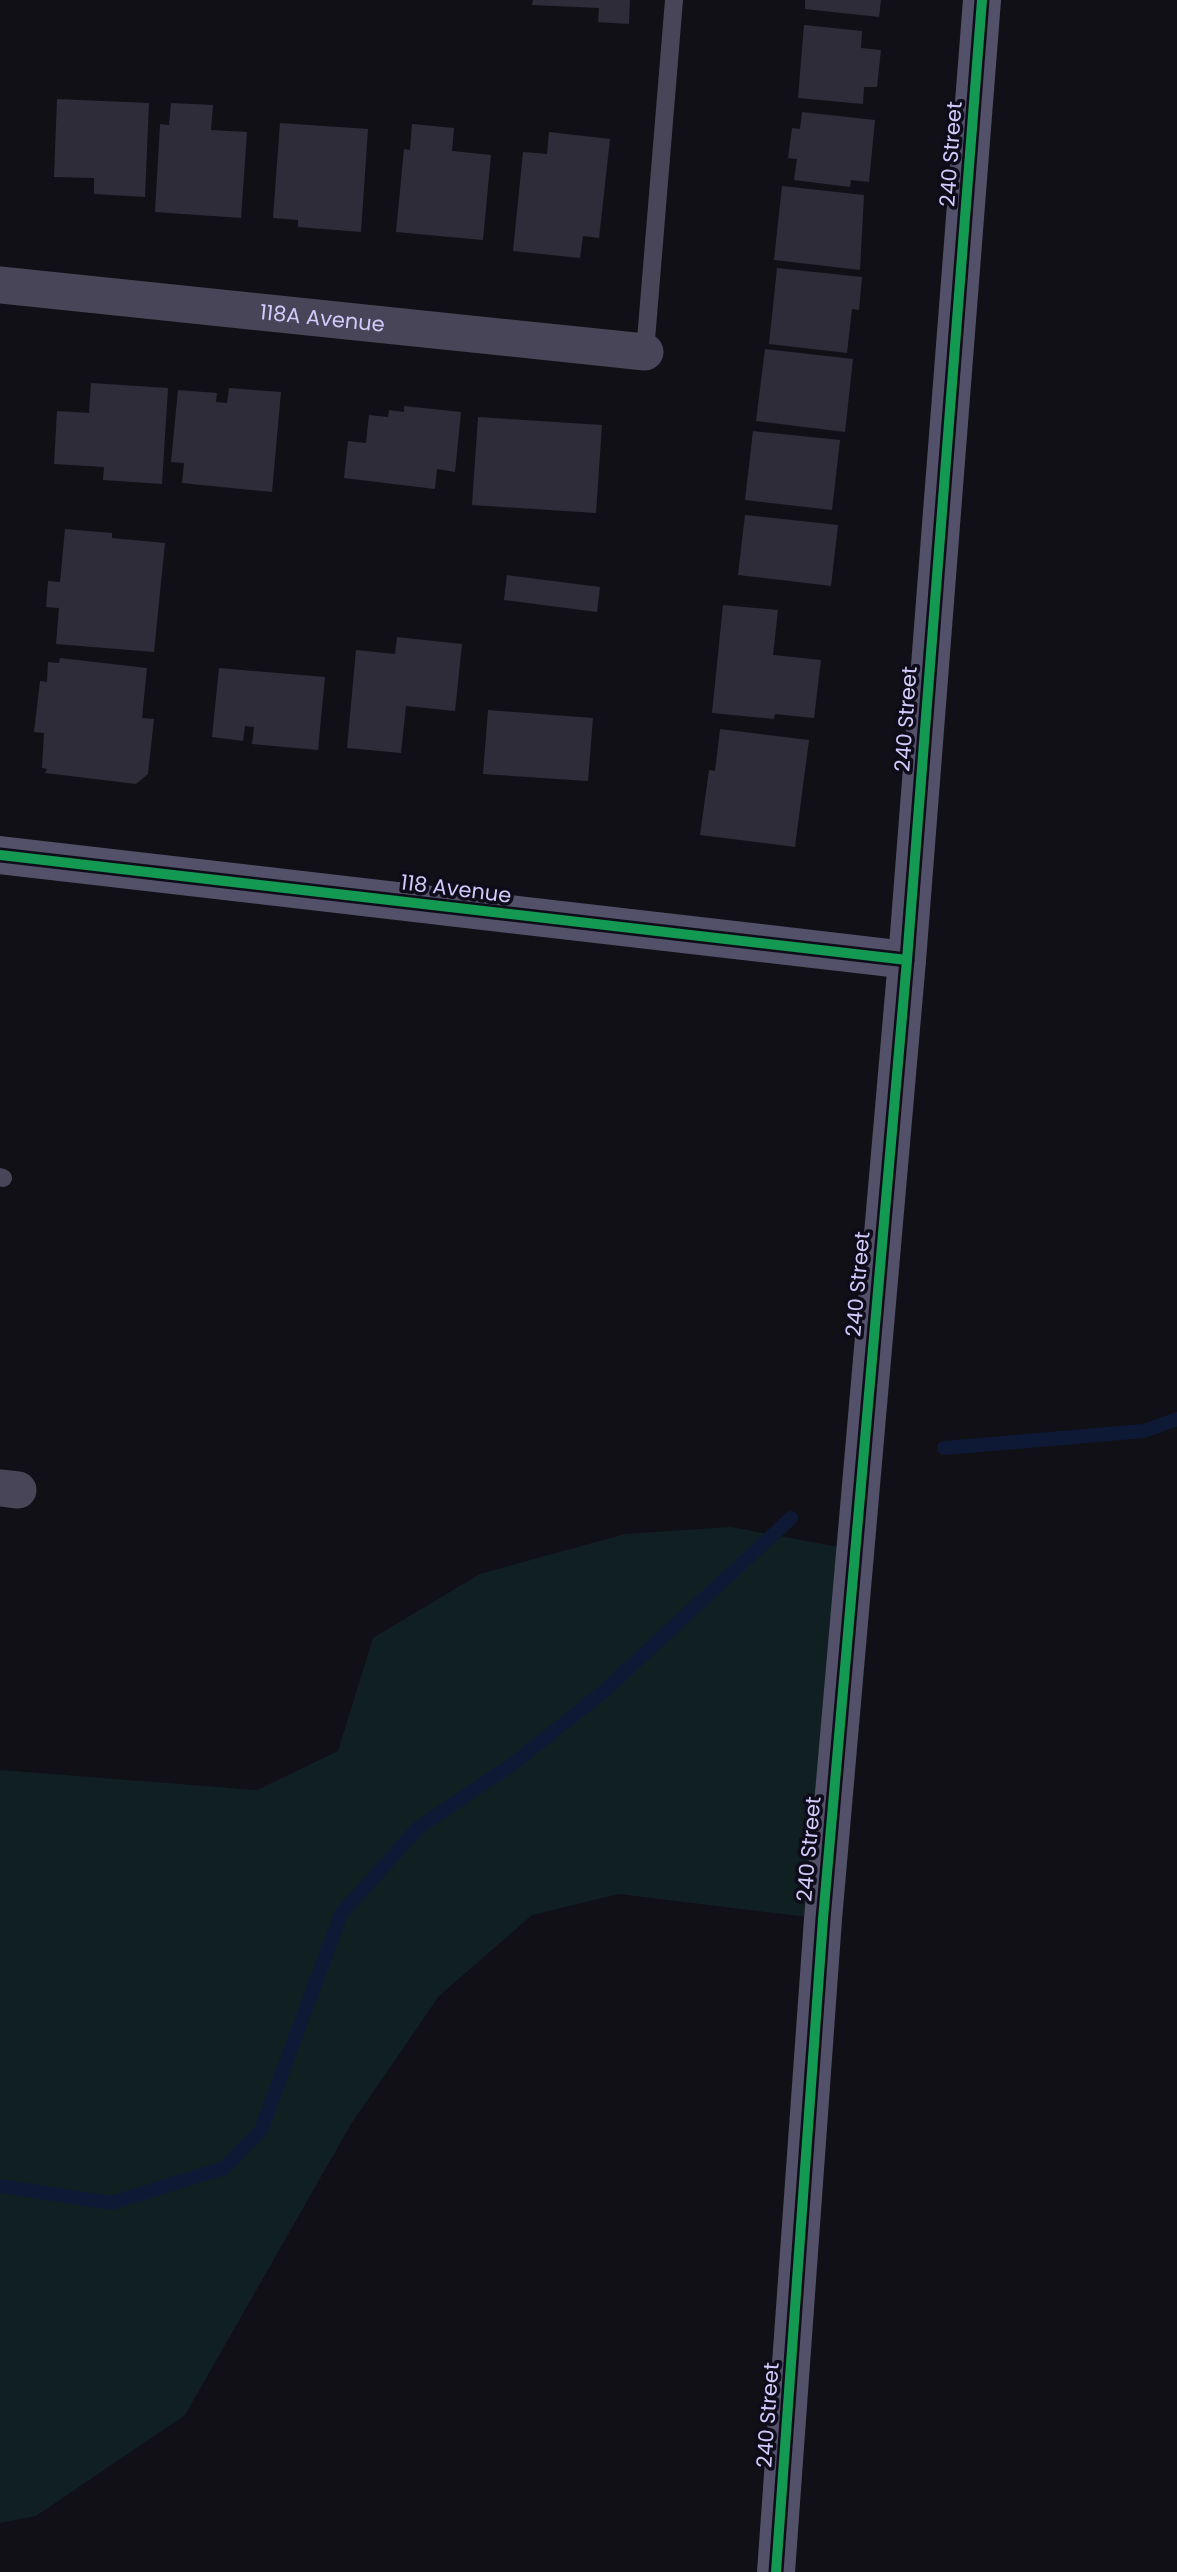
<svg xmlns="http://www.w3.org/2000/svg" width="1177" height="2572" font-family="Poppins,sans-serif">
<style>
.green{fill:#102022}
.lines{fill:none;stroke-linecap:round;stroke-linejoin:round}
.stream{stroke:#0e1a35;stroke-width:14}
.building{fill:#2f2c3a}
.lane{stroke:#474557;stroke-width:18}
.street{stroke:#474557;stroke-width:37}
.secondary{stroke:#53516a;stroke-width:38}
.cycleway-casing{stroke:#0f0c1a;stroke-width:15}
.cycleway{stroke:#139951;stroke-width:10}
.labels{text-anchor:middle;stroke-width:7;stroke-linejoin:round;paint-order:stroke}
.street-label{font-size:21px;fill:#d2cafb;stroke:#0f0c1a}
</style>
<rect width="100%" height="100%" fill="#111016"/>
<!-- green -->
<polygon class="green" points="731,1527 854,1550 823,1919 619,1894 532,1915 439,1996 351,2124 185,2415 36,2516 0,2523 0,1770 257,1790 338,1751 373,1638 480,1574 625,1534"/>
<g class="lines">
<!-- stream -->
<g class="stream">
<polyline points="944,1448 1144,1431 1177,1419"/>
<polyline points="0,2186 111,2203 224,2168 261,2130 341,1914 418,1828 514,1763 603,1692 791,1518"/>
</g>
</g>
<!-- building -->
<g class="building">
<polygon points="533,0 630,0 629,24 598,22 599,8 532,5"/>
<polygon points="805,0 881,0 879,17 805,9"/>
<polygon points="804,25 862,31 861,48 881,50 877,87 864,87 863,104 798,98"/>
<polygon points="57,99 149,103 145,197 94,194 94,178 54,177"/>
<polygon points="171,103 213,105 211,130 247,132 241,218 155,212 160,124 169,125"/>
<polygon points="802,112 875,120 869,182 851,180 850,187 794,180 797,159 788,158 792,128 800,129"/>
<polygon points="280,123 368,129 361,232 298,227 298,220 273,218"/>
<polygon points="412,124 454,128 452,151 491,155 483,240 396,232 404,149 410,150"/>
<polygon points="549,132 610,139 599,238 583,236 580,258 513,251 523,152 547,154"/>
<polygon points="782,186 864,195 860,270 774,260"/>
<polygon points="777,268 862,277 859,310 852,309 847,353 769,344"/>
<polygon points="765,349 853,359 845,432 756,421"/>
<polygon points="91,383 168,388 162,484 103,480 104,467 54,464 57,411 89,413"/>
<polygon points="229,388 281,392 272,492 182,483 184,463 171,462 178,390 217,393 216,402 227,403"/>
<polygon points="404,406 461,412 455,472 437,469 435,489 344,478 348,441 366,443 369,415 388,417 389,410 404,412"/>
<polygon points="478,417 602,425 596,513 472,505"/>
<polygon points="753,431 840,440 832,510 745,500"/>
<polygon points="745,515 838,525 831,586 738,575"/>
<polygon points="65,529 112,533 112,538 165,543 154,652 56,644 59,608 46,607 48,581 60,582"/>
<polygon points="507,575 600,587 597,612 504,600"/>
<polygon points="723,605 778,610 773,655 821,660 814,718 775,714 774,719 712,713"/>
<polygon points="397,637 462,644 455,711 406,706 401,753 347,748 356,650 395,654"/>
<polygon points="60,658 147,668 142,718 154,719 148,774 136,784 45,773 47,769 42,768 44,733 34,732 40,681 47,682 48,662 59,663"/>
<polygon points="219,668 325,677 318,750 252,744 254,727 245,726 243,741 212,737"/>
<polygon points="488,710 593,718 588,781 483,774"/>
<polygon points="720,729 809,740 795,847 700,835 709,770 715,771"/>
</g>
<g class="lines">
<!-- lane -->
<g class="lane">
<polyline points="645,352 674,0"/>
<polyline points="0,1177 3,1178"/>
</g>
<!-- street -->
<g class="street">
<path id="s1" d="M0,285L645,352"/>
<polyline points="0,1488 18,1490"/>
</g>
<!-- secondary -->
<g class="secondary">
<polyline points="0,855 907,960"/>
<polyline points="776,2572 823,1919 907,960 982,0"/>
</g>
<!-- cycleway casing -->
<g class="cycleway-casing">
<g id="cycleway">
<polyline points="0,855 907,960"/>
<polyline points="776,2572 823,1919 907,960 982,0"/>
</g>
</g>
<!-- cycleway -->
<use href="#cycleway" class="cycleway"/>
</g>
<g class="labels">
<!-- street labels -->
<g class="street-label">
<text transform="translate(951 154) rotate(-86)" y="7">240 Street</text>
<text dy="7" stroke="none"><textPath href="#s1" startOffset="324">118A Avenue</textPath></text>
<text transform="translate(906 719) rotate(-86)" y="7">240 Street</text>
<text transform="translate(456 889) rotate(7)" y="7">118 Avenue</text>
<text transform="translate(858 1284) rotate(-85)" y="7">240 Street</text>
<text transform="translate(809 1849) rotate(-85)" y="7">240 Street</text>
<text transform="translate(768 2415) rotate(-86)" y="7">240 Street</text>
</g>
</g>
</svg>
